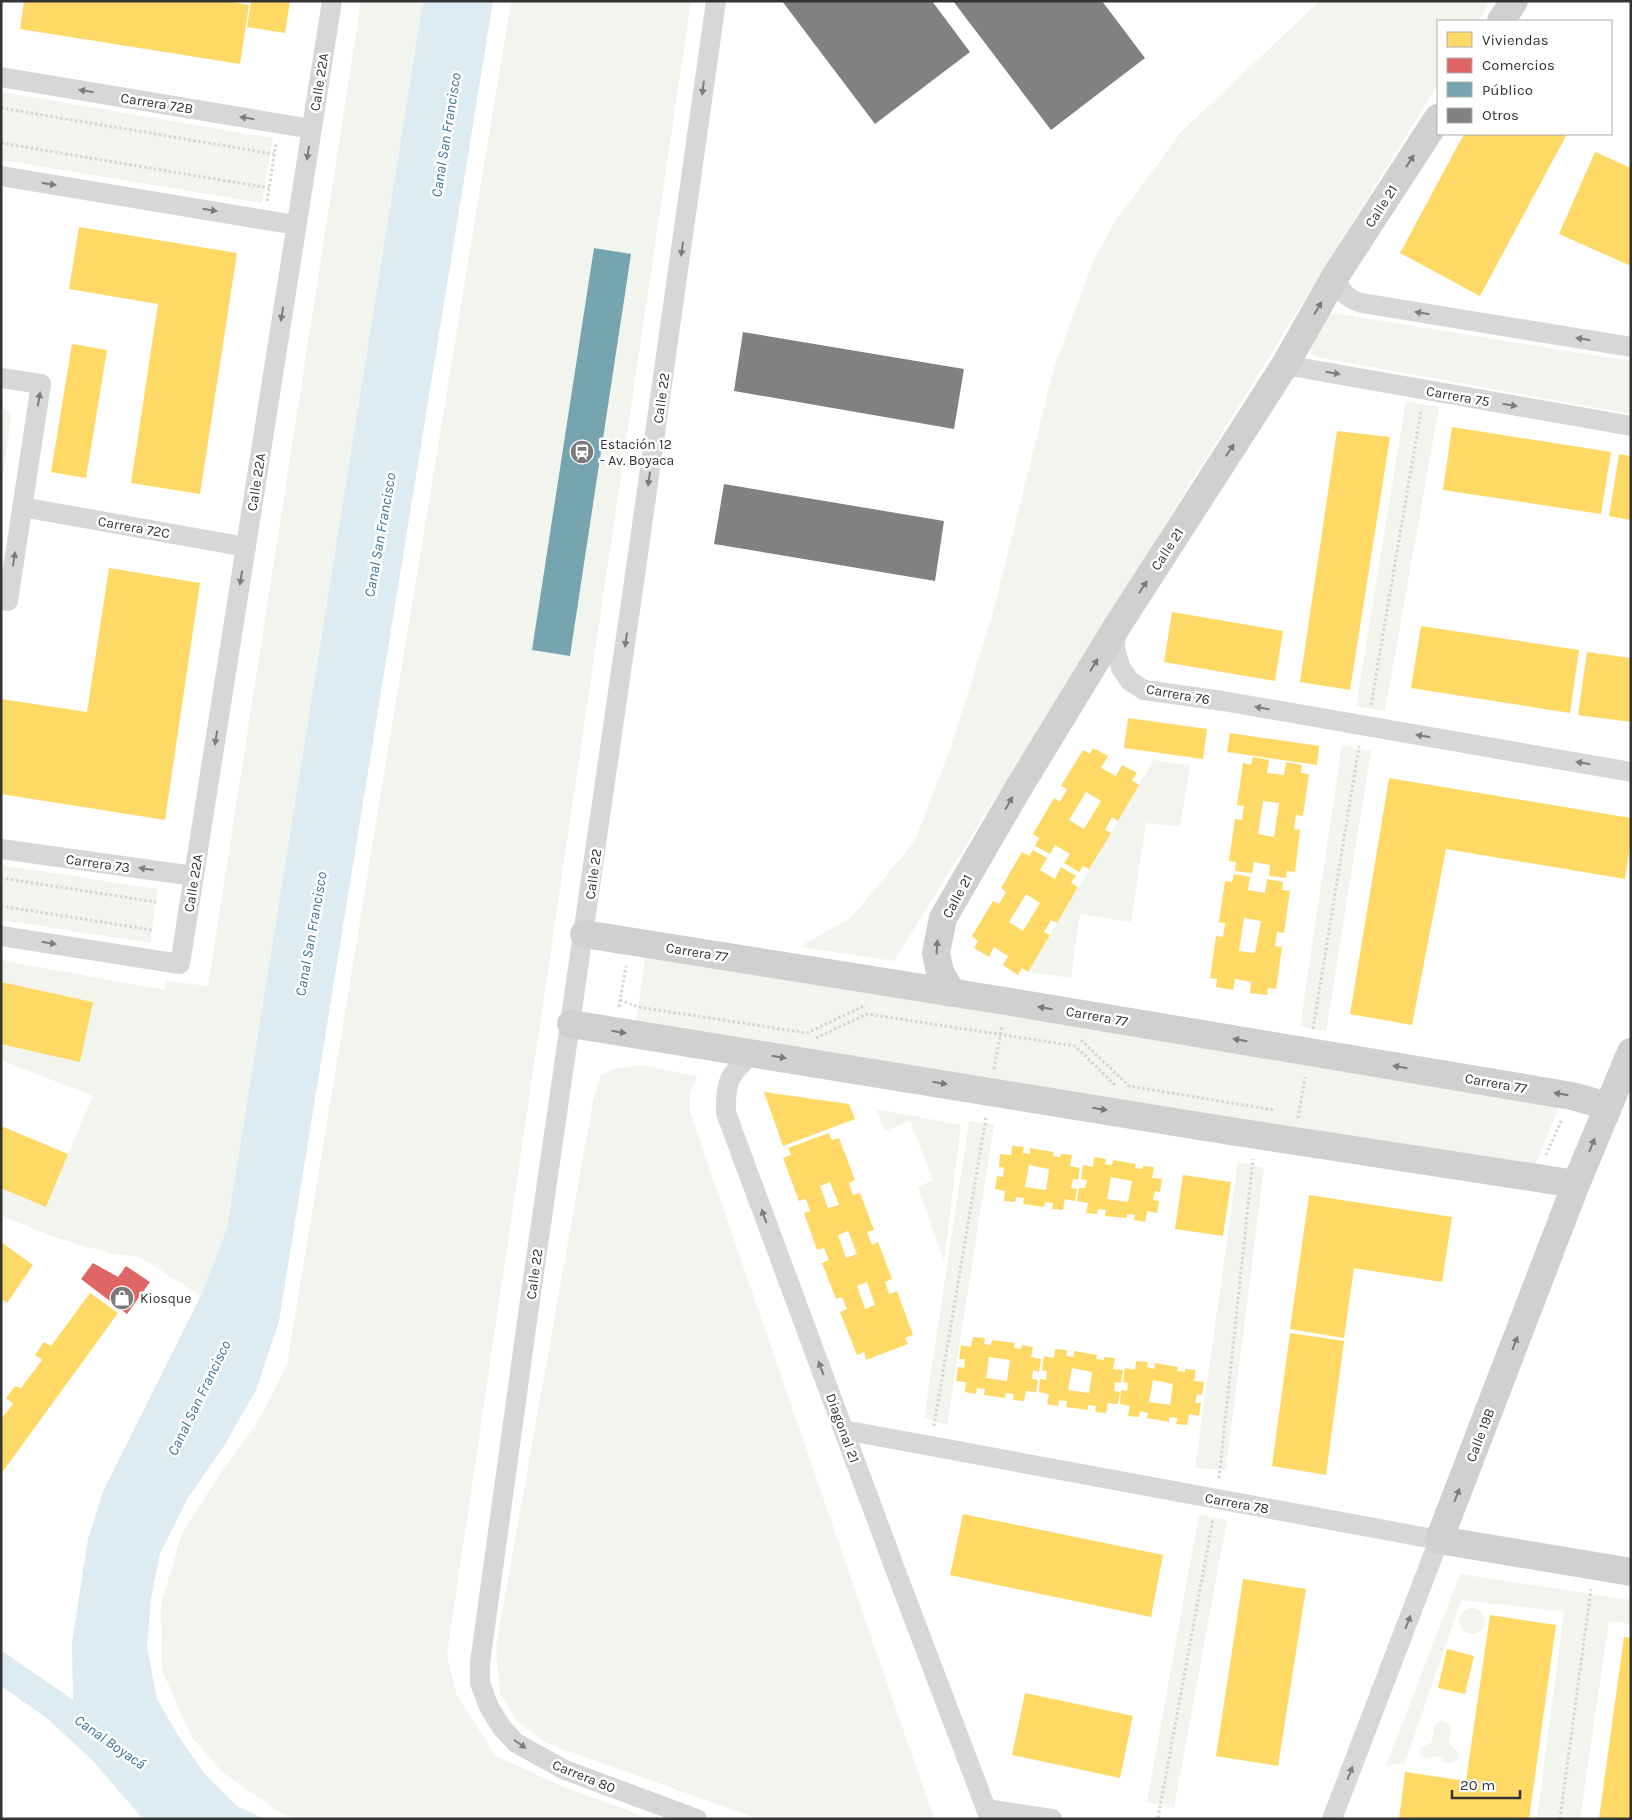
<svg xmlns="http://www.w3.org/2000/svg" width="1632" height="1820" font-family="Karla,sans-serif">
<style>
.green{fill:#f1f5ed}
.water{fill:#ddebf3}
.homes{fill:#ffd966;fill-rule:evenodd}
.shops{fill:#e06666}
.public{fill:#76a5af}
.building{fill:#818181}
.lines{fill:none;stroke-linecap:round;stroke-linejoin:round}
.path{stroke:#d6d6d6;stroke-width:3;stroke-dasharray:2.5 2.5;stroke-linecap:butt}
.street{stroke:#d7d7d7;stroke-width:20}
.secondary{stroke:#d0d0d0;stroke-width:28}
.oneway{fill:#7d7d7d}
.oneway2{fill:#7a7a7a}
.labels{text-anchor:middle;stroke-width:5;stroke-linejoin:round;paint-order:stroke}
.street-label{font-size:14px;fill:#333;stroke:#fff}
.poi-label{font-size:14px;fill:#333;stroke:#fff;text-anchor:start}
.water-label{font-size:15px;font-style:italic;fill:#3f7597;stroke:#fff}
</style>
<rect width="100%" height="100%" fill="#fff"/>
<!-- green -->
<g class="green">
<polygon points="361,1 423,1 227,1228 201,1296 140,1257 112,1254 51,1236 1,1215 1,1188 46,1206 93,1096 1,1060 1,1044 80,1061 92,1002 1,982 1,960 164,990 167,981 208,986"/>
<polygon points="511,1 691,1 447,1655 457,1696 496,1756 561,1786 651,1819 296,1819 279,1812 221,1771 191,1736 162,1670 161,1604 182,1533 224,1468 257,1423 287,1365"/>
<polygon points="1320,1 1490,1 1478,21 1438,21 1438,85 894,961 799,947 851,918 915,841 953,741 992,616 1053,371 1094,259 1116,220 1181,132"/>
<polygon points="1,92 273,138 262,203 1,160"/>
<polygon points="1328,314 1339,314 1631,361 1631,414 1316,357 1311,354 1310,348"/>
<polygon points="1406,401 1439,407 1385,711 1356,706"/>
<polygon points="1,405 8,411 11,419 1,488"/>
<polygon points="1342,745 1371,751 1326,1031 1300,1026"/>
<polygon points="1154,760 1190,765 1180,827 1146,823 1131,922 1080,914 1071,978 1028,972"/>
<polygon points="1,865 158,889 150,943 1,920"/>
<polygon points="646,954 1560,1104 1534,1168 636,1021"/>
<polygon points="641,1065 697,1076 690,1093 690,1112 934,1819 759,1819 546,1743 517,1721 500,1693 496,1647 593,1101 601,1075 614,1069"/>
<polygon points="876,1109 961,1125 944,1261 918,1187 933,1180 910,1121 885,1131"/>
<polygon points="969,1121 994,1124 947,1425 924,1418"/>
<polygon points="1238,1162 1264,1168 1226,1470 1195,1468"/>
<polygon points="1199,1514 1227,1520 1174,1808 1147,1802"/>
<polygon points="1460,1574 1631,1600 1631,1624 1609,1621 1580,1819 1537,1819 1564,1612 1461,1600 1405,1763 1386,1766"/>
<circle cx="1472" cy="1621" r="13"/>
<path d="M1441,1721L1448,1723L1451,1728L1449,1744L1458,1752L1459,1757L1453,1763H1445C1437,1751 1435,1759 1424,1758L1420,1754C1418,1744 1427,1747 1432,1742L1434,1726Z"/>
</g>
<!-- water -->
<polygon class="water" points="423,1 493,1 279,1321 256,1390 224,1446 188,1498 160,1553 151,1599 147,1647 157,1699 179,1737 204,1773 237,1806 264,1819 143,1819 93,1761 48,1719 1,1686 1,1650 73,1700 72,1642 88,1539 103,1492 201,1296 227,1228"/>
<!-- homes -->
<g class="homes">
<polygon points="24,1 227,1 249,5 240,64 20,29"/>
<polygon points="251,1 290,1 285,33 247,27"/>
<polygon points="1464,134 1567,134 1480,296 1400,253"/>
<polygon points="1595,152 1631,168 1631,266 1559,234"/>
<polygon points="79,227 237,253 200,494 131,483 158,304 69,289"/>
<polygon points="72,344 107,350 86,478 51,472"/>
<polygon points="1452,427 1611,452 1601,514 1443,490"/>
<polygon points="1337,431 1390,437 1350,690 1300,682"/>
<polygon points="1619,454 1631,456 1631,520 1609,516"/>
<polygon points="109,568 200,583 165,820 1,794 1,699 87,712"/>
<polygon points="1172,612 1283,631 1275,681 1164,662"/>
<polygon points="1421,626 1579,650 1570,713 1411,688"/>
<polygon points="1587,652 1631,658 1631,722 1578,715"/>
<polygon points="1128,718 1207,729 1203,759 1124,748"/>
<polygon points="1230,733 1319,746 1317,765 1227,752"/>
<path d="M1093,748L1108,756L1101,768L1116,776L1122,765L1137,773L1132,780L1139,785L1118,821L1112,817L1105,830L1111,833L1089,869L1083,866L1079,872L1064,863L1070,854L1055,845L1050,854L1035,846L1039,838L1033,834L1054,798L1060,802L1067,789L1061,786L1083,750L1090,754ZM1086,792L1101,801L1084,829L1069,820Z"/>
<path d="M1253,757L1269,760L1267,773L1284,775L1286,762L1302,765L1301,773L1309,774L1303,816L1296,815L1294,829L1300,830L1295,872L1287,871L1286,878L1269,876L1270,865L1254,862L1252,873L1235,871L1236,862L1229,861L1235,819L1242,820L1244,806L1237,805L1243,763L1251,765ZM1263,801L1279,803L1274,837L1258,834Z"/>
<polygon points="1389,778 1631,818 1631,840 1625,879 1446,849 1412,1025 1350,1014"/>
<path d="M1033,850L1047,858L1040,870L1055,879L1061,867L1076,876L1071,883L1078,887L1057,923L1051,920L1044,932L1050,935L1028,972L1022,968L1018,975L1003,965L1008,956L994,947L989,957L974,948L978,941L972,936L993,901L999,904L1006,892L1001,888L1022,852L1029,856ZM1026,894L1040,903L1023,931L1009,922Z"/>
<path d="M1234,874L1250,877L1248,890L1265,893L1267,879L1283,882L1282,890L1290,891L1284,933L1277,932L1275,946L1282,947L1276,989L1268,988L1267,995L1250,993L1251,982L1235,979L1233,990L1216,987L1217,979L1210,978L1216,936L1223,937L1225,923L1219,922L1225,881L1232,882ZM1244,918L1261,921L1255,953L1239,951Z"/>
<polygon points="1,982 93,1002 80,1062 1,1044"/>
<polygon points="764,1092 849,1104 855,1119 783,1146"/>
<polygon points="1,1126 68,1154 46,1207 1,1188"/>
<path d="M829,1133L832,1140L839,1138L855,1180L849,1183L853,1195L860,1193L874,1230L867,1232L872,1245L878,1242L892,1279L885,1282L889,1294L897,1291L913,1335L905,1338L908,1344L866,1360L864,1352L857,1355L840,1312L847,1309L842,1297L836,1299L822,1263L829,1260L824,1248L817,1250L804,1213L810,1211L806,1199L799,1201L783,1158L791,1155L788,1148ZM830,1182L839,1205L828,1208L820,1186ZM848,1231L857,1254L846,1258L838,1235ZM867,1282L875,1305L865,1309L857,1286Z"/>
<path d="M1012,1146L1024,1147L1023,1153L1030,1154V1148L1054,1152L1053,1156L1060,1157L1061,1154L1072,1155L1070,1166L1080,1168L1078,1180L1073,1179L1071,1188L1077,1189L1075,1201L1065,1199L1063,1210L1052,1209L1053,1203L1045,1202L1044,1207L1023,1204L1024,1198L1016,1197L1015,1202L1004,1201L1005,1191L995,1189L997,1176L1003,1177L1004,1168L999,1167L1000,1154L1011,1155ZM1029,1165L1049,1169L1046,1190L1025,1187Z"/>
<path d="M1094,1157L1106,1159L1105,1164L1112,1165L1113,1160L1136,1164L1135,1168L1143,1169V1166L1154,1167L1152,1178L1162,1179L1160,1192L1155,1191L1153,1200L1159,1201L1157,1213L1147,1211L1145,1222L1134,1220L1135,1215L1127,1214V1218L1105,1216L1106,1210L1098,1209L1097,1214L1086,1213L1088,1203L1077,1201L1079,1188H1085L1087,1180L1081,1179L1083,1165L1093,1167ZM1111,1177L1132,1181L1128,1202L1107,1199Z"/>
<polygon points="1183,1175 1231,1182 1223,1236 1175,1229"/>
<polygon points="1309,1195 1452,1217 1442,1282 1354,1268 1344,1338 1290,1329"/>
<polygon points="1,1242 33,1265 7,1303 1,1299"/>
<polygon points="90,1293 118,1313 1,1474 1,1419 13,1404 6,1398 15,1386 21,1388 42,1360 35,1355 44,1342 51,1346"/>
<polygon points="1290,1333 1344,1341 1326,1475 1272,1466"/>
<path d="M973,1337L985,1338L984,1344L991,1345L992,1340L1015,1343L1014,1348L1021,1349L1022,1345L1033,1347L1031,1357L1041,1359L1039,1372L1033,1370L1032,1379L1038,1380L1036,1392L1026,1391L1024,1401L1013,1400L1014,1394L1006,1393L1005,1398L984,1395L985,1389L977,1388L976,1394L965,1392L966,1382L956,1381L958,1367L964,1368L965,1359H959L961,1345L971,1347ZM989,1357L1010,1360L1007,1381L986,1378Z"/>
<path d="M1055,1349L1067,1350L1066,1356L1073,1357L1074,1351L1097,1355L1096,1359L1104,1360V1357L1115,1358L1113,1369L1123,1370L1121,1383L1115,1382L1114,1391L1120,1392L1118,1404L1108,1403L1106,1413L1095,1412L1096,1406L1088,1405V1410L1066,1407L1067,1401L1059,1400L1058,1406L1047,1404L1049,1394L1039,1392L1040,1379L1046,1380L1047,1371L1042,1370L1044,1356L1054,1358ZM1072,1368L1092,1372L1089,1393L1068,1390Z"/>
<path d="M1136,1361L1148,1362L1147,1367L1154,1369L1155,1363L1178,1367L1177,1371L1185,1372V1369L1196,1370L1194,1381L1204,1382L1202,1395L1197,1394L1195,1403H1201L1199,1416L1189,1414L1187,1425L1176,1424L1177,1418L1169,1417V1422L1147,1418L1148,1413L1140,1411L1139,1417L1128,1416L1130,1406L1120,1404L1121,1390L1127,1391L1128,1383L1123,1382L1125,1368L1135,1370ZM1153,1380L1173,1384L1170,1405L1149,1402Z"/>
<polygon points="963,1514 1163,1555 1151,1617 950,1575"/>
<polygon points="1243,1579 1306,1589 1278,1766 1216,1756"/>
<polygon points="1490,1615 1556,1625 1529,1819 1399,1819 1405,1772 1466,1781"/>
<polygon points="1624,1637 1631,1638 1631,1819 1599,1819"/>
<polygon points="1447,1649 1474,1656 1465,1694 1438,1688"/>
<polygon points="1025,1693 1133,1716 1120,1778 1012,1755"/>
</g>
<!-- shops -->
<polygon class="shops" points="93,1263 118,1277 126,1266 150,1282 127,1314 81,1279"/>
<!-- public -->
<polygon class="public" points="594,248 631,254 570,656 532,650"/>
<!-- building -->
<g class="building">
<polygon points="782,1 932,1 970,52 875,124"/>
<polygon points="953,1 1102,1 1145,58 1051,130"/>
<polygon points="743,332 964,369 954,429 734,391"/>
<polygon points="724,484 944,521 935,581 714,544"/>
</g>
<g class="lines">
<!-- path -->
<g class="path">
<polyline points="1,108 274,154"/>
<polyline points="1,143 269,188"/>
<polyline points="267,201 276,143"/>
<polyline points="1371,705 1421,411"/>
<polyline points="1,878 156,902"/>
<polyline points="1,906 152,930"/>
<polyline points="620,1000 638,1007 807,1033 866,1005"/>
<polyline points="619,1007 626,966"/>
<polyline points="1313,1029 1359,746"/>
<polyline points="816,1038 867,1014 1075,1046 1116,1086"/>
<polyline points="1081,1040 1129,1086 1274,1110"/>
<polyline points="994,1069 1002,1026"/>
<polyline points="1298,1118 1305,1077"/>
<polyline points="1546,1155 1562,1119"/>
<polyline points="934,1426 986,1117"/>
<polyline points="1219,1478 1253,1159"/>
<polyline points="1158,1818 1213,1519"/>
<polyline points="1560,1819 1591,1589"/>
</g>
<!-- street -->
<g class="street">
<polyline points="1,77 312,129"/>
<polyline points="1,176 296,225"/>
<path d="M1336,275C1339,291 1347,299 1362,303L1631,347"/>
<polyline points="1285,365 1631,426"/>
<polyline points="1,378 41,384 8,601 1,600"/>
<polyline points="22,507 246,547"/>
<polyline points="1116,628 1115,649 1121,668 1130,681 1144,690 1223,701 1631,772"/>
<polyline points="1,849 194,876"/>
<polyline points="1,936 180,964 332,1"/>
<path d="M753,1053C729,1074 725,1082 726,1113L901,1585L990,1819"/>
<polyline points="844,1430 1439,1540 1332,1819"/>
<polyline points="986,1809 1052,1819"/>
<polyline points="697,1819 565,1770 516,1743 502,1728 489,1707 480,1683 480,1663 529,1307 636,568 716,1"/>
</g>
<!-- secondary -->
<g class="secondary">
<polyline points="1501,21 1514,1"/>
<polyline points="584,934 1005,1001 1572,1096 1608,1106"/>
<polyline points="952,993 940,972 936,953 943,918 1016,792 1116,628 1285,365 1336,275 1438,118"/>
<polyline points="571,1024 1230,1131 1576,1184"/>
<polyline points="1631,1052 1576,1184 1439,1540 1631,1572"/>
</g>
</g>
<!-- one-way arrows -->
<defs><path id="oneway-solid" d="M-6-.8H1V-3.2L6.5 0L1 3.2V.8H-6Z" transform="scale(1.25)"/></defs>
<g class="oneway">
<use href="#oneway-solid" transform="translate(703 88) rotate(97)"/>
<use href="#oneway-solid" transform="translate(86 91) rotate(-171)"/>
<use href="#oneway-solid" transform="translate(247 118) rotate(-171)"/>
<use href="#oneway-solid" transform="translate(308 153) rotate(99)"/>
<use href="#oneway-solid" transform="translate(49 184) rotate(9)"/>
<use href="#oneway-solid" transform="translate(210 210) rotate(9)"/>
<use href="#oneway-solid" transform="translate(682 249) rotate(98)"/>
<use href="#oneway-solid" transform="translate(1422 313) rotate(-171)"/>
<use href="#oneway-solid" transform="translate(282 314) rotate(99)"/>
<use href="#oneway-solid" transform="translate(1583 339) rotate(-171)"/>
<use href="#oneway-solid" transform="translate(1333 373) rotate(10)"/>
<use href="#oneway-solid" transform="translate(39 399) rotate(-81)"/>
<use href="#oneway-solid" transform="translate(1510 405) rotate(10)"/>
<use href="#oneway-solid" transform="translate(649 479) rotate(98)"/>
<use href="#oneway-solid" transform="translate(14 559) rotate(-81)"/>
<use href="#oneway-solid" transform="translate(241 578) rotate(99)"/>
<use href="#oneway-solid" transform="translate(626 640) rotate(98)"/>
<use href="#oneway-solid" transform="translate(1262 708) rotate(-170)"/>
<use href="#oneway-solid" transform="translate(1423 736) rotate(-170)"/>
<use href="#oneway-solid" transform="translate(216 738) rotate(99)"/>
<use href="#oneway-solid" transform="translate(1583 763) rotate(-170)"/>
<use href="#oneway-solid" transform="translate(146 869) rotate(-172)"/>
<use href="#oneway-solid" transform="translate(49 943) rotate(9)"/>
<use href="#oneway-solid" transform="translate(764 1216) rotate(-110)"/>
<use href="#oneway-solid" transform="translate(821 1368) rotate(-110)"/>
<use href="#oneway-solid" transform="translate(1408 1622) rotate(-69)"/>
<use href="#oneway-solid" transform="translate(520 1744) rotate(35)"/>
<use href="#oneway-solid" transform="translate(1350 1773) rotate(-69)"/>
</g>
<g class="oneway2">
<use href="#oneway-solid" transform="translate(1410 161) rotate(-57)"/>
<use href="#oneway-solid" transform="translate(1318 308) rotate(-60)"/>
<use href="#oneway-solid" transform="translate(1230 450) rotate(-57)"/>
<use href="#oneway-solid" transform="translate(1143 587) rotate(-57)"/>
<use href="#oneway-solid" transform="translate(1094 665) rotate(-58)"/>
<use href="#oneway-solid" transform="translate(1009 803) rotate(-60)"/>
<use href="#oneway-solid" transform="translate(937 947) rotate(-86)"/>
<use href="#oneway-solid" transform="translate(1045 1008) rotate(-170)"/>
<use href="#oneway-solid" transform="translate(619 1032) rotate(9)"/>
<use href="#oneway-solid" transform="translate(1240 1040) rotate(-170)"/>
<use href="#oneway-solid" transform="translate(779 1057) rotate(9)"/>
<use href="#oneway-solid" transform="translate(1400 1067) rotate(-170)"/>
<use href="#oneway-solid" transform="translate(940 1083) rotate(9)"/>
<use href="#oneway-solid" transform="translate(1561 1094) rotate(-170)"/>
<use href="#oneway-solid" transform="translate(1100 1109) rotate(9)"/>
<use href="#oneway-solid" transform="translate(1592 1145) rotate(-68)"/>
<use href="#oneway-solid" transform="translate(1515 1343) rotate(-69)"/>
<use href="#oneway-solid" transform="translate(1457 1495) rotate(-69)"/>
</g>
<!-- icons -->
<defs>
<g id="station-disc" transform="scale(1.25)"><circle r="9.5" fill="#7a7a7a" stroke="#fff"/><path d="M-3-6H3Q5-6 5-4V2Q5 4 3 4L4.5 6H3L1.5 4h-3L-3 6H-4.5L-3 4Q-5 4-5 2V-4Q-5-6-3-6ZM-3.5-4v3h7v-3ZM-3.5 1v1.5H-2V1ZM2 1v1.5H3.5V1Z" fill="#fff"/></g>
<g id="shop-disc" transform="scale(1.25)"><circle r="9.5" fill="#7a7a7a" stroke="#fff"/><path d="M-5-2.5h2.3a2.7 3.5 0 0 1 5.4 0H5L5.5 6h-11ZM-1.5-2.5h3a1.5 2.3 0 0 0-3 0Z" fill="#fff"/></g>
</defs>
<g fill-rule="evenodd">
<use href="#station-disc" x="582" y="452"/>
<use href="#shop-disc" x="122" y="1298"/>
</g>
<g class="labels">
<!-- street labels -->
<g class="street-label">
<text transform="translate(319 82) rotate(-81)" y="5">Calle 22A</text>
<text transform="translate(157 103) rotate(9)" y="5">Carrera 72B</text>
<text transform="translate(1381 206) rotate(-57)" y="5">Calle 21</text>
<text transform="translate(1458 396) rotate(10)" y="5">Carrera 75</text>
<text transform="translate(661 398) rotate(-82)" y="5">Calle 22</text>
<text transform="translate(256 482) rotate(-81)" y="5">Calle 22A</text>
<text transform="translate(134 527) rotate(10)" y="5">Carrera 72C</text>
<text transform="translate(1167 549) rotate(-57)" y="5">Calle 21</text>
<text transform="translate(1178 694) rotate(10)" y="5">Carrera 76</text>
<text transform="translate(98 863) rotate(8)" y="5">Carrera 73</text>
<text transform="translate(593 874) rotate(-82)" y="5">Calle 22</text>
<text transform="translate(193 883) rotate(-81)" y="5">Calle 22A</text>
<text transform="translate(957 896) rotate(-61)" y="5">Calle 21</text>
<text transform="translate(697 952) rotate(9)" y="5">Carrera 77</text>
<text transform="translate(1097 1016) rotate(10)" y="5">Carrera 77</text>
<text transform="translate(1496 1083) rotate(10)" y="5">Carrera 77</text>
<text transform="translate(534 1274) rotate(-82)" y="5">Calle 22</text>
<text transform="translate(843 1428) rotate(70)" y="5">Diagonal 21</text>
<text transform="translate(1480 1435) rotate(-69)" y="5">Calle 19B</text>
<text transform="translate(1237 1503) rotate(10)" y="5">Carrera 78</text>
<text transform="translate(584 1776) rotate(22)" y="5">Carrera 80</text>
</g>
<!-- poi labels -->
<g class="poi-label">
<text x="600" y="449">Estación 12<tspan x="600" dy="16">- Av. Boyaca</tspan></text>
<text x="140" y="1303">Kiosque</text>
</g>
<!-- water labels -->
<g class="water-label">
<text transform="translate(446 135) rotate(-81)" y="5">Canal San Francisco</text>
<text transform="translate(380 535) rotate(-80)" y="5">Canal San Francisco</text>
<text transform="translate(311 934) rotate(-80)" y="5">Canal San Francisco</text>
<text transform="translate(199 1398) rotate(-64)" y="5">Canal San Francisco</text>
<text transform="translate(110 1742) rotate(35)" y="5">Canal Boyacá</text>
</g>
</g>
<!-- border -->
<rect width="1632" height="1820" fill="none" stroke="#333333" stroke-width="5"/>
<!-- legend -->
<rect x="1437" y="20" width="175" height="115" fill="#ffffff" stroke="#adadad"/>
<rect x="1447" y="32" width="25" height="15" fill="#ffd966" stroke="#adadad"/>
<text x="1482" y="45" font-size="15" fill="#333333">Viviendas</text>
<rect x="1447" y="58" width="25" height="15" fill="#e06666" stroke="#adadad"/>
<text x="1482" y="70" font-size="15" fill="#333333">Comercios</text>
<rect x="1447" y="82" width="25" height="15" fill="#76a5af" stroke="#adadad"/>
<text x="1482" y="95" font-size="15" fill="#333333">Público</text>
<rect x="1447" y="108" width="25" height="15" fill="#818181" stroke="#adadad"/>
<text x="1482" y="120" font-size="15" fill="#333333">Otros</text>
<!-- scale -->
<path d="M1452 1790v8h68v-8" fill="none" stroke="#333333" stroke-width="2.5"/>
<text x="1460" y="1790" font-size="15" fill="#333333" stroke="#ffffff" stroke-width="4" paint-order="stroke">20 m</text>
</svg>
